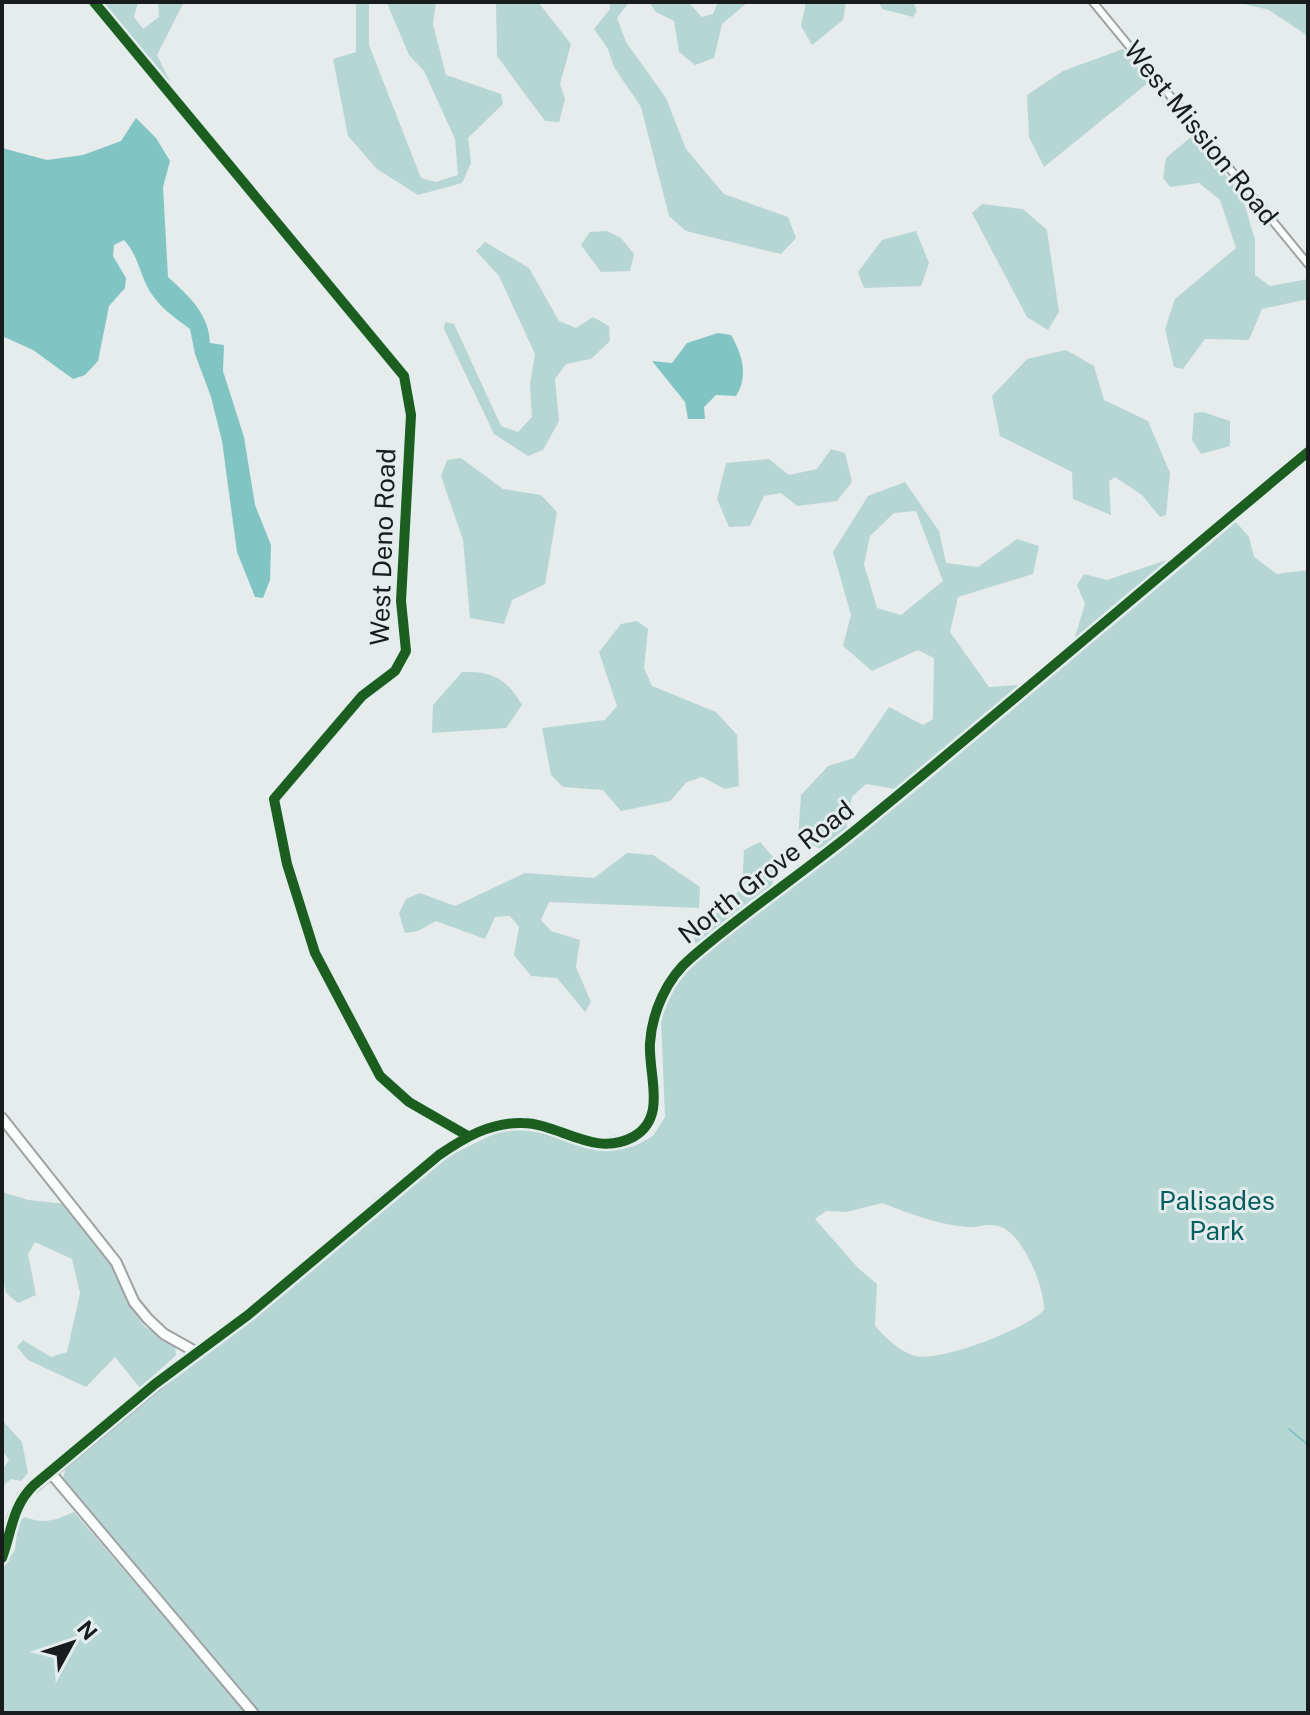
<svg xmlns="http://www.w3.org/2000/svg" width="1310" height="1715" font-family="'Public Sans',sans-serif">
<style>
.green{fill:#b6d6d4;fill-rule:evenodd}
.water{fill:#80c5c4}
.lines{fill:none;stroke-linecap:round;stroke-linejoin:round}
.stream{stroke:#80c5c4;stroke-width:2}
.street-casing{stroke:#9fa2a2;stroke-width:10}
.secondary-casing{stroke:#9fa2a2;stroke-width:13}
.street{stroke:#fbfcfc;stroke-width:6}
.secondary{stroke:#fbfcfc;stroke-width:9}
.cycleway-casing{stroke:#e4eded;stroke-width:15}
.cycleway{stroke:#1b5e20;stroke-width:10}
.labels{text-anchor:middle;stroke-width:6;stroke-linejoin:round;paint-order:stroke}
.street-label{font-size:26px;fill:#191c1c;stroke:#e4eded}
.park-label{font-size:26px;fill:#075d5d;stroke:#e4eded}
</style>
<rect width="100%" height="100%" fill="#e6ebeb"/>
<!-- green -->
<g class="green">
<polygon points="99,2 138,2 134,17 143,29 159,17 158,2 184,2 157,55 173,88 170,90"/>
<polygon points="356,2 369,2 369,45 421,178 436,182 458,175 455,139 424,71 409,55 387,3 380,2 436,2 433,24 446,75 501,94 503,104 468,138 471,163 462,183 418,195 377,169 348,136 333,59 356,52"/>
<polygon points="496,2 538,2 571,44 560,84 565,99 559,122 545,121 497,56"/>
<polygon points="609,2 629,2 617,18 626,42 666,98 686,149 724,194 788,217 796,238 781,254 686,231 669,216 641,107 614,67 608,49 594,29 610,9"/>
<polygon points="649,2 688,2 702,17 713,14 718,2 748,2 722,24 714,58 695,65 679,52 674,21 656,12"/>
<polygon points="806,2 846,2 843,20 812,45 801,26"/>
<polygon points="879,2 913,2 917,11 913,17 882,9"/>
<polygon points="1236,2 1308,2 1308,36 1269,10"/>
<polygon points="1123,49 1149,82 1044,167 1029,137 1027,95 1063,71"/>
<polygon points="1192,136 1241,193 1255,240 1255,275 1270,286 1308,279 1308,299 1262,309 1249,340 1205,339 1183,369 1174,367 1165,329 1175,299 1236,248 1220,200 1199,183 1170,187 1163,178 1166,158"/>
<polygon points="982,204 1023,209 1047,230 1059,312 1048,330 1027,317 972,213"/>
<polygon points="607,231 621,238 634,254 630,271 601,272 581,245 590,232"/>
<polygon points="916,231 929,263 921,286 864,288 858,272 882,240"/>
<polygon points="485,242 529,268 559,321 576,328 593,317 609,326 610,341 591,359 566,364 555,379 559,421 543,450 528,456 494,434 444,329 445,322 454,324 501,426 518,432 532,417 530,385 535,354 499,276 476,251"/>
<polygon points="1066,350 1094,366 1104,400 1148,421 1170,473 1166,515 1160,517 1142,495 1115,477 1109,481 1111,515 1073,499 1072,472 1000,436 992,396 1027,359"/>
<polygon points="1203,412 1230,421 1230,446 1201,454 1192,440 1194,413"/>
<polygon points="831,449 845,453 852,482 837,501 797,506 781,493 764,496 750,526 729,527 717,499 726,463 769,459 789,475 817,469"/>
<polygon points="461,458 503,489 541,495 557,512 545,584 512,600 504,624 470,618 463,540 441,476 447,460"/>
<path d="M905,482L939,531L946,563L978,567L1017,539L1039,546L1033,574L958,597L950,632L989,687L1019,685L895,789L866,784L852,797L846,829L823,850L798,838L801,795L828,766L854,758L889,707L923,725L933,719L934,658L918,650L872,671L843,646L851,615L833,552L868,496ZM916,511L943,581L901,615L877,608L864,564L870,536L894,513Z"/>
<path d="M1236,522L1249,537L1254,557L1277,574L1308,570V1713H257L65,1482L63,1478L67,1463L157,1387L267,1304L439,1161L500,1131L513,1129H536L556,1137L617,1149L635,1146L653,1136L665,1117L661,1019L676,983L699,958L907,798ZM882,1203C908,1213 939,1225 967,1227C977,1228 988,1223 998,1226C1022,1231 1045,1288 1044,1310C1026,1329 941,1362 915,1356C899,1351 886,1338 875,1326L877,1284L858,1268L815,1219L826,1211L846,1212Z"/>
<polygon points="1173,558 1074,640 1085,604 1077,585 1084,574 1107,580"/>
<polygon points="637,621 648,629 644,668 652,686 716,712 737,735 739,786 725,789 702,777 687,782 670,801 621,811 603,790 563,787 551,775 542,728 605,720 617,706 599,652 621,624"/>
<path d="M462,672C492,671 506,678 522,705L506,728L432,733L433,705Z"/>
<polygon points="760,842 780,865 770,889 696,946 694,936 742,888 744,850"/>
<polygon points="627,853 653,855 700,887 699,908 549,902 541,920 551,931 580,940 576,967 591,1002 585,1012 557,978 531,976 514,955 519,927 510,916 495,917 485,939 436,921 418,931 405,933 399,913 406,899 420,893 455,906 525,873 594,878"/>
<polygon points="2,1192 28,1200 66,1204 115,1271 127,1303 145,1327 175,1346 176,1355 140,1388 115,1357 86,1387 28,1360 17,1347 23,1340 51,1357 67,1352 80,1293 72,1259 35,1242 28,1254 36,1295 18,1303 6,1293 2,1274"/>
<polygon points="2,1420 22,1442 28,1473 21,1481 11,1479 2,1487 2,1470 9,1460 2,1450"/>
<path d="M74,1512L246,1713H2V1570L15,1550L18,1522L25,1517C44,1525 56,1520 74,1512Z"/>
</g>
<!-- water -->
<g class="water">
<path d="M136,118L156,138L170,161L163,187L168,277C189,296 209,314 210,343L224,345L223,371L244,437L255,505L271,545L270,580L263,598L255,597L237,552L222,441L211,397L195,354L190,329C175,318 159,307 149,290C139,272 138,255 124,240L114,245L113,256L126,278L125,288L109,306L98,361L85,375L73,379L33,350L2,336V148L47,160L83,155L121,141Z"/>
<path d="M718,333L731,335C742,354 749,376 736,396L716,395L704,407L705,419H688L685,402L652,361L672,363L687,343Z"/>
</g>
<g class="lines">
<!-- stream -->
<polyline class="stream" points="1289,1429 1308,1445"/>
<!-- street casing -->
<g class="street-casing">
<g id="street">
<polyline points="94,2 404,376 411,415 401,601 406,651 395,671 362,696 274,799 287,864 315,953 380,1076 409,1102 468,1136"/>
<polyline points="1093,2 1308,264"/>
<polyline points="196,1352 248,1315 379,1202 439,1155 468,1136 489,1127 524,1123 583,1142 601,1143 632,1138 646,1126 653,1112 655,1093 650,1042 655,1017 676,972 859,827 1308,452"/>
</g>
</g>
<!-- secondary casing -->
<g class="secondary-casing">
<g id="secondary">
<polyline points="2,1118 116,1262 134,1302 148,1319 164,1334 196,1352 23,1496 13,1517 2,1558"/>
<polyline points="50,1472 253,1713"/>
</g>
</g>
<!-- street -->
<use href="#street" class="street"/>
<!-- secondary -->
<use href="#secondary" class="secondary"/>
<!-- cycleway casing -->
<g class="cycleway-casing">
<g id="cycleway">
<polyline points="94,2 404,376 411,415 401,601 406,651 395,671 362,696 274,799 287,864 315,953 380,1076 409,1102 468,1136"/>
<path d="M2,1558C12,1531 12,1506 34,1485L155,1384L248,1315L439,1155C464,1138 490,1122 522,1123C559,1123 594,1158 633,1137C668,1118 648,1075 650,1043C652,1012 667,978 691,958C744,912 803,873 858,828C1009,705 1157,577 1308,452"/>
</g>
</g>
<!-- cycleway -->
<use href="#cycleway" class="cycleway"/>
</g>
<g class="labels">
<!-- street labels -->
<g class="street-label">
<text transform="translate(1201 133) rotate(51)" y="9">West Mission Road</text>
<text transform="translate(383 547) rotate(-88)" y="9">West Deno Road</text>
<text transform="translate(766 872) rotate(-38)" y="9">North Grove Road</text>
</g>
<!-- park labels -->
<g class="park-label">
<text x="1217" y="1210">Palisades<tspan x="1217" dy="30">Park</tspan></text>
</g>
</g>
<!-- border -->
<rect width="1310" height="1715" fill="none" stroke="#191c1c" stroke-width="8"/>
<!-- north arrow -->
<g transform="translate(72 1643) rotate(50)" stroke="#e4eded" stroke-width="6" paint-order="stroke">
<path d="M0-6L14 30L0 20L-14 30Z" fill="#191c1c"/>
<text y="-12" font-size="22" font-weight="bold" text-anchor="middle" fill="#191c1c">N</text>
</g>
</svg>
